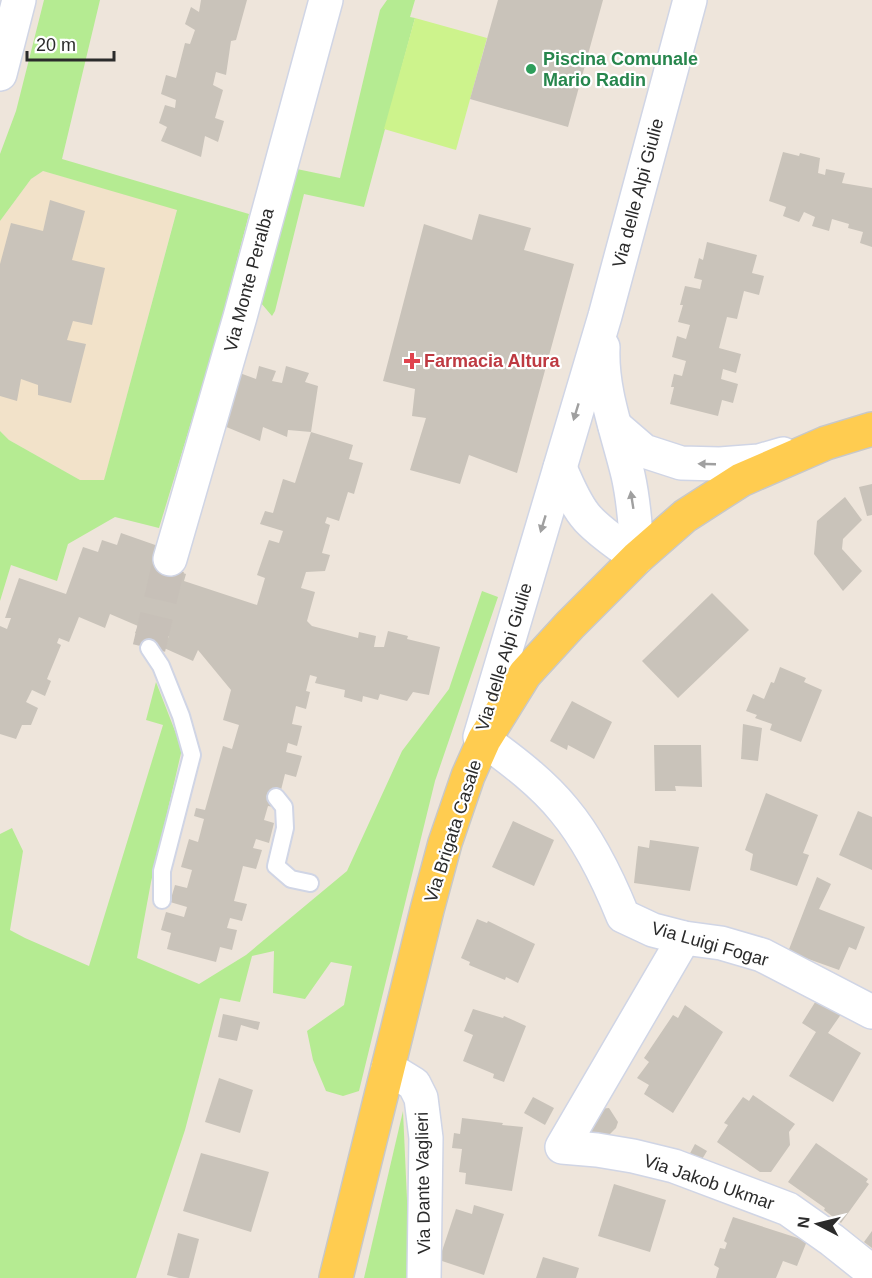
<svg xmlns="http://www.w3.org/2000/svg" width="872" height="1278" font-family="Helvetica,sans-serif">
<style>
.education{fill:#f2e2c9}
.green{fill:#b5eb92}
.pitch{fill:#cdf38c}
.building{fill:#c9c3ba}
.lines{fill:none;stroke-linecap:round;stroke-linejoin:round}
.minor-tunnel{stroke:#c7c0b8;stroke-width:33;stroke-dasharray:33 16;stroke-linecap:butt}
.service-casing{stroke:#d0d5e5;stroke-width:20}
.minor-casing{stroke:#d0d5e5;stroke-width:36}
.tertiary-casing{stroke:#d0d5e5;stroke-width:36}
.primary-casing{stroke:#c8c8c8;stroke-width:36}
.service{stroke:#fff;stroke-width:16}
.minor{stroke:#fff;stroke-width:33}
.tertiary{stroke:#fff;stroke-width:33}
.primary{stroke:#ffcc50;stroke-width:33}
.oneway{fill:#a0a0a0}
.leisure-dot{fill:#2e9e5b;stroke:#fff;stroke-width:2}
.health-dot{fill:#e0444e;stroke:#fff;stroke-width:2}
.labels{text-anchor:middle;stroke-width:4.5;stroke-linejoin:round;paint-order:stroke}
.leisure-label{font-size:18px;font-weight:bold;fill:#27864d;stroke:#fff;text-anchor:start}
.street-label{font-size:18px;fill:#2b2b2b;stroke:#fff}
.health-label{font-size:18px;font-weight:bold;fill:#be3a42;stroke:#fff;text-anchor:start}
</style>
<rect width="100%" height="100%" fill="#eee5db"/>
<!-- education -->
<polygon class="education" points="43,171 177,209 104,481 80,480 9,440 0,431 0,221 31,179"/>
<!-- green -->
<g class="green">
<polygon points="44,0 100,0 62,159 249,214 217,337 159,528 115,517 68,544 57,581 11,565 0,601 0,431 9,440 80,480 104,480 177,210 43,171 31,179 0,221 0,154 16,111"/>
<polygon points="387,0 415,0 410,17 415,18 364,207 304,194 275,311 272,316 261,303 259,298 292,168 340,178 380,10"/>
<polygon points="482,591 498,597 435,781 359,1091 343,1096 326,1091 313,1060 307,1031 344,1005 352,966 331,962 305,999 273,993 274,951 252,956 240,1002 220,998 185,1130 136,1278 0,1278 0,834 12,828 23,851 10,930 25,938 89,966 163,725 146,720 156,682 182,749 151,882 137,958 199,984 246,955 347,871 402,751 449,689"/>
<polygon points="403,1111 408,1222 407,1278 364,1278"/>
</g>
<!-- pitch -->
<polygon class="pitch" points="415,18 487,38 456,150 384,129"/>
<!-- building -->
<g class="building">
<polygon points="201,0 247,0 236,40 231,41 226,75 216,72 213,85 223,90 215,118 224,121 218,142 205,136 201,157 161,141 167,127 159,123 165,105 175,108 176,100 161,94 166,75 176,78 185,43 190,44 195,30 185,24 191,7 199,12"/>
<polygon points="498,0 603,0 568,127 470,99"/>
<polygon points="783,152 799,156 800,153 820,158 818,173 825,175 826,169 845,173 842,183 872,188 872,247 860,243 863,232 848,228 849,224 832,219 829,231 812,226 815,217 804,212 799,222 783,216 786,207 769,201"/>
<polygon points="50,200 85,211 72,260 105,268 92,325 73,321 67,340 86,344 71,403 38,395 38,385 21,379 17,401 0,396 0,264 11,223 43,231"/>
<polygon points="479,214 531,228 524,250 574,264 517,473 469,455 460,484 410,470 426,418 412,416 415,389 383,381 424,224 472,240"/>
<polygon points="707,242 757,255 752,273 764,276 759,295 744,291 737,319 727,317 719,348 741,354 736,373 723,369 721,379 738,384 733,403 722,400 718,416 670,404 674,387 671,387 674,374 682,376 686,361 672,357 677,336 686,339 690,325 678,322 683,305 680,305 685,286 700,289 702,280 694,278 699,258 703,260"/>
<polygon points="259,366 276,371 272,381 282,383 286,366 309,373 305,382 318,386 311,432 288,430 287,437 263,427 260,441 224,426 237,372 256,379"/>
<polygon points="311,432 353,445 349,459 363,463 354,494 348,492 339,521 327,517 325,523 330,525 322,553 330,555 325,571 306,572 301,588 315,592 307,621 312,626 358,638 359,632 376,636 374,647 384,647 388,631 408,636 407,639 440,647 429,695 413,692 407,701 380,694 378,700 363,696 362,702 344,697 345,690 315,683 317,677 310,675 306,691 310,692 306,709 296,706 292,724 302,726 297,746 288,743 286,752 302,756 296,777 285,774 281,790 278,789 274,807 268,806 264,820 274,823 269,843 256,839 253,848 262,850 256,869 243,866 234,901 247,904 242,921 230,918 227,928 237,930 232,950 220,947 216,962 167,949 171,933 161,930 166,912 184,917 187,907 170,902 175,885 187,888 192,870 181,867 189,839 198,842 204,819 194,816 196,808 205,810 223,746 232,749 239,725 223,720 231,690 198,650 193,661 164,648 169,636 167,635 163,645 135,633 138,626 110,614 105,628 79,617 69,642 59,638 57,643 61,645 47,679 51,681 45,696 32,690 26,702 38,708 31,725 22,725 16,739 0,734 0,626 7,629 11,618 5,618 19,578 66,594 83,547 98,552 102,540 117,545 121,533 161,547 156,564 186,574 184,581 257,605 265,578 257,575 269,540 279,543 283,531 260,524 265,511 273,513 283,479 295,483"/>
<polygon points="872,484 872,515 867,516 859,487"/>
<polygon points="845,497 862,520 843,539 842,549 862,571 843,591 814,554 817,521"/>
<polygon points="712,593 749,630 678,698 642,661"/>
<polygon points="780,667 806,678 804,682 822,690 801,742 770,730 772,724 755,718 757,715 746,711 753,694 764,699 771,682 774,683"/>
<polygon points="572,701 612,722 594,759 568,745 567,750 550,741"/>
<polygon points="743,724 762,728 758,761 741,759"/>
<polygon points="654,745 701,745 702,787 675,786 676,791 655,791"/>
<polygon points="766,793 818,815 803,853 809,855 797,886 750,870 753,854 745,850"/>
<polygon points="858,811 872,817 872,870 839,855"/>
<polygon points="513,821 554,840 534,886 492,867"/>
<polygon points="650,840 699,847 690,891 634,883 638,846 649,848"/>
<polygon points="817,877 831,884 819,909 865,927 856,950 849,947 839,970 800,956 797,962 786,957"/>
<polygon points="477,919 487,923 488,921 535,944 518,983 506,977 505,980 469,965 470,962 461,958"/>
<polygon points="819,996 844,1010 828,1033 861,1053 833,1102 789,1076 816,1032 802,1023"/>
<polygon points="685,1005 723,1032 673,1113 644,1094 649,1085 637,1078 649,1062 644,1058 673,1015 678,1018"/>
<polygon points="473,1009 503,1018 504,1016 526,1026 504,1082 493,1078 494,1074 463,1061 473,1035 464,1031"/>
<polygon points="223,1014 260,1022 258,1030 241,1025 237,1041 218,1037"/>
<polygon points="219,1078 253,1090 240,1133 205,1122"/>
<polygon points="753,1095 795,1124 789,1132 790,1145 771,1172 760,1172 717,1142 728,1125 724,1123 743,1097 749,1101"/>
<polygon points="533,1097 554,1108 545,1125 524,1113"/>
<polygon points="609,1108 618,1122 616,1128 610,1134 600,1141 581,1135 598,1109"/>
<polygon points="462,1118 503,1123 502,1125 523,1127 512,1191 465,1184 466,1173 459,1172 462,1149 452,1148 454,1133 460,1134"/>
<polygon points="816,1143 868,1179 866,1182 869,1184 841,1223 824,1210 825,1208 788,1182"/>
<polygon points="695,1144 707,1151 698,1166 687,1159"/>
<polygon points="201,1153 269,1172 251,1232 183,1211"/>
<polygon points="614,1184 666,1200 650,1252 598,1236"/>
<polygon points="474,1205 504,1214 484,1275 439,1260 456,1209 472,1214"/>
<polygon points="733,1217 807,1241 797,1266 783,1261 776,1278 716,1278 719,1268 714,1265 720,1248 725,1249 727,1243 724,1241"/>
<polygon points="872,1231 872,1248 864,1242"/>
<polygon points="178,1233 199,1239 189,1278 179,1278 167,1275"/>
<polygon points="543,1257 579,1268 576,1278 536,1278"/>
</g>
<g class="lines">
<!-- minor-tunnel -->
<polyline class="minor-tunnel" points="149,648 170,559"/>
<!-- service casing -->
<g class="service-casing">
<g id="service">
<polyline points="149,648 161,666 181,716 192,755 162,871 162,900"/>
<polyline points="276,797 284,807 285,828 276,866 291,879 310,883"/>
</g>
</g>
<!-- minor casing -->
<g class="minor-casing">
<g id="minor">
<polyline points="170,559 240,317 326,0"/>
<path d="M484,740C513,761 542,783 564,810C590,841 608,879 623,916L653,930L684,938L721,943L762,955L872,1012"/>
<polyline points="684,938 562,1147 597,1150 633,1156 674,1166 788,1209 832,1240 872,1272"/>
<polyline points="388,1068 414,1084 421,1098 426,1138 424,1278"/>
</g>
</g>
<!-- tertiary casing -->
<g class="tertiary-casing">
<g id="tertiary">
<polyline points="0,74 19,0"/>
<path d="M603,347C601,391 618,433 628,475C634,502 636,530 637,558"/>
<polyline points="615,426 644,451 681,463 720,464 759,461 783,454"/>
<path d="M560,468C568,485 575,505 588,519C602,534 621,546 637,558"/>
<polyline points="480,737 605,316 690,0"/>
</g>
</g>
<!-- primary casing -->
<g class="primary-casing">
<polyline id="primary" points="336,1278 427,910 445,843 468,776 484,740 525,674 570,625 637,558 685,516 741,480 826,443 872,429"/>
</g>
<!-- service -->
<use href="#service" class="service"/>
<!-- minor -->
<use href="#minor" class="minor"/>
<!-- tertiary -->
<use href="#tertiary" class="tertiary"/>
<!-- primary -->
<use href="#primary" class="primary"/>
</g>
<!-- one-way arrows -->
<defs><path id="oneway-solid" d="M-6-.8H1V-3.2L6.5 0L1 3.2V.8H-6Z" transform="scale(1.5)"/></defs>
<g class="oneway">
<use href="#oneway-solid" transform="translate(576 412) rotate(107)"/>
<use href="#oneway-solid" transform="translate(707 464) rotate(-178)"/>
<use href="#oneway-solid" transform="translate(632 500) rotate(-99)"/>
<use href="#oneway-solid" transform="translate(543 524) rotate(107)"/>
</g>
<!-- markers -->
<circle class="leisure-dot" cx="531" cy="69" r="6"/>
<path class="health-dot" d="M409 352h6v6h6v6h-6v6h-6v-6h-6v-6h6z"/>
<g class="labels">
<!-- leisure labels -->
<g class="leisure-label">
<text x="543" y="65">Piscina Comunale<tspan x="543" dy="21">Mario Radin</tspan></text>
</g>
<!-- street labels -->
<g class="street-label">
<text transform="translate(638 193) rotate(-75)" y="6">Via delle Alpi Giulie</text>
<text transform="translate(249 280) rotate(-75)" y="6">Via Monte Peralba</text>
<text transform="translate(504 657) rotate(-73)" y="6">Via delle Alpi Giulie</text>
<text transform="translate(453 831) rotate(-72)" y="6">Via Brigata Casale</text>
<text transform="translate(710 944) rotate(16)" y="6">Via Luigi Fogar</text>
<text transform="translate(709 1182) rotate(19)" y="6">Via Jakob Ukmar</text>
<text transform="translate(423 1183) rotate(-91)" y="6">Via Dante Vaglieri</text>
</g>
<!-- health labels -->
<g class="health-label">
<text x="424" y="367">Farmacia Altura</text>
</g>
</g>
<!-- north arrow -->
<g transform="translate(818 1224) rotate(277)" stroke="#ffffff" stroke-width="4.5" paint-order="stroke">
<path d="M0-4.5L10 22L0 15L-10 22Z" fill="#2b2b2b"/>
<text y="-9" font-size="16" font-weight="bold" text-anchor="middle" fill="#2b2b2b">N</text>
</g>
<!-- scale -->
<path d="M27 51v9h87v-9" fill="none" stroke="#2b2b2b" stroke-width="3"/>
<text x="36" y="51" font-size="18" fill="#2b2b2b" stroke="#ffffff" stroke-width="4.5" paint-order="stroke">20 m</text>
</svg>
